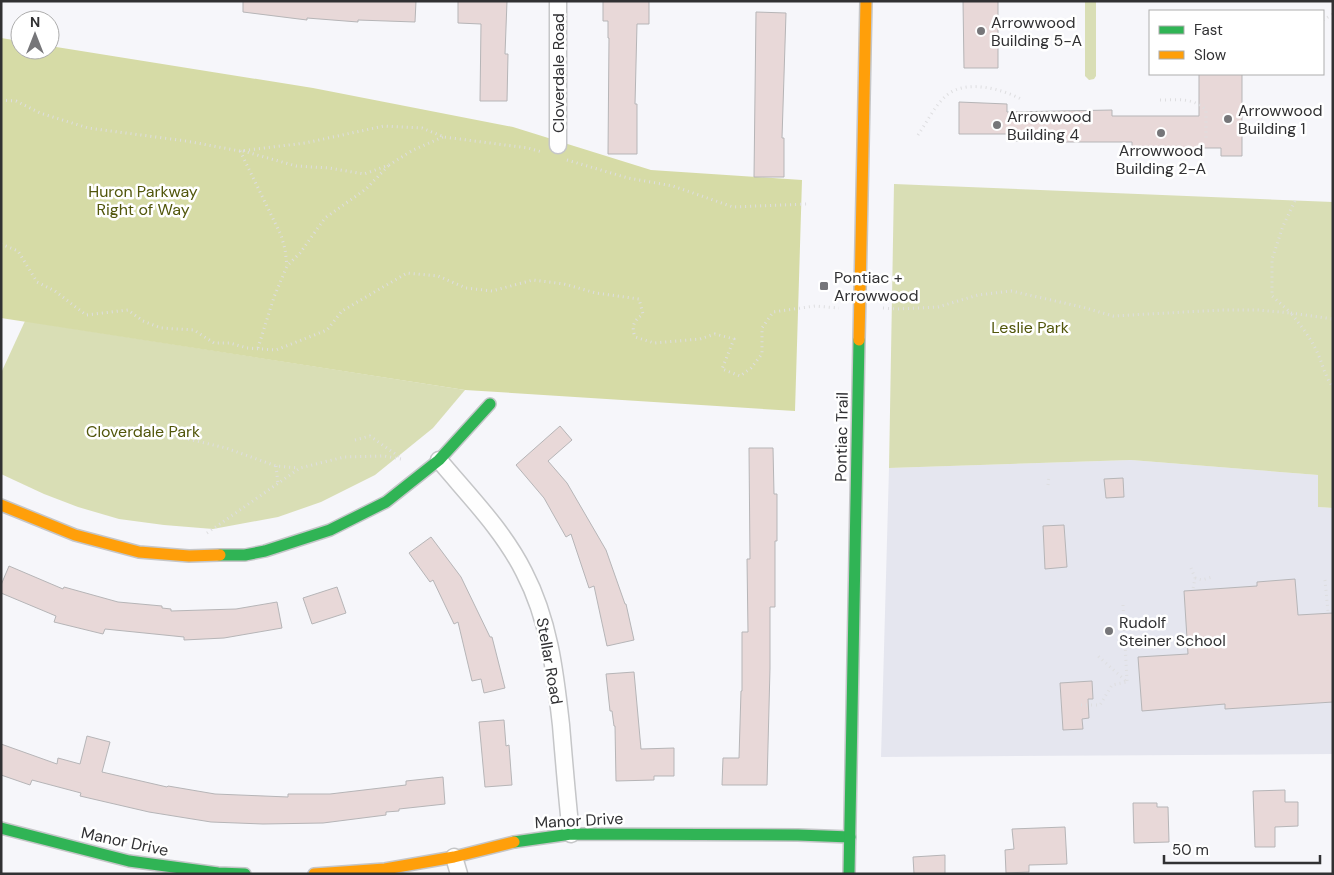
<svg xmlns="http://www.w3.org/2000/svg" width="1334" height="875" font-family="'DM Sans',sans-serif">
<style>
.built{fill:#e5e6ef}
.green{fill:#d9deb5}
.forest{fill:#d6dba6}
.building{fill:#e8d8d8;stroke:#b6b5b7}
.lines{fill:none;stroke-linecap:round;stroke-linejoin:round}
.street-casing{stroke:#c5c6c8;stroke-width:19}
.fast-casing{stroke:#c5c6c8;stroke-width:14}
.slow-casing{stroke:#c5c6c8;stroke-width:14}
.path{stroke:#dedee0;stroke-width:3;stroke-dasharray:1 4;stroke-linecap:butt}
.street{stroke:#fefefe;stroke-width:16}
.fast{stroke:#30b455;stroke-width:11}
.slow{stroke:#ff9f0a;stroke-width:11}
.poi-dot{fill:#767679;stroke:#fff;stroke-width:2}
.labels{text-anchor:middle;stroke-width:5;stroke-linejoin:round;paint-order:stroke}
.poi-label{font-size:16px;fill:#313133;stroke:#fff;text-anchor:start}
.street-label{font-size:16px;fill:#313133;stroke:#fff}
.park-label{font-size:16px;fill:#51560b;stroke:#fff}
</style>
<rect width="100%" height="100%" fill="#f6f6fa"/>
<!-- built -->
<polygon class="built" points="1131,460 1318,475 1318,507 1333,508 1333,754 881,757 889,468"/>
<!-- green -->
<g class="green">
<polygon points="1085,1 1096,1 1096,76 1094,79 1089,80 1085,76"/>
<polygon points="894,184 1333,202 1333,508 1318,507 1318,475 1131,460 889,468"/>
<polygon points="25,321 465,390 433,428 375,475 321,502 278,517 213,529 164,525 119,519 78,507 44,494 1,474 1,373"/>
</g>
<!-- forest -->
<polygon class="forest" points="1,38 20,41 20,50 50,50 50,46 313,88 513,127 651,170 802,180 795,411 465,390 1,318"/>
<!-- building -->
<g class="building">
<polygon points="243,1 416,1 415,22 358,20 358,22 307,18 307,20 243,12"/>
<polygon points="458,1 507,1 505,54 508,54 507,101 480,101 481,24 458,23"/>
<polygon points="603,1 649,1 649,24 637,24 635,104 637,104 637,154 608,154 609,38 608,38 608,21 603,21"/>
<polygon points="963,1 998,1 998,68 964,68"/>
<polygon points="756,12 786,13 782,138 784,138 784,177 754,177"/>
<polygon points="1199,74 1242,74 1242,156 1221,156 1221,148 1189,148 1189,151 1132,151 1132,142 1054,142 1054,141 1014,141 1014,134 959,134 959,102 1007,104 1007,112 1112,110 1112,116 1199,116"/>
<polygon points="560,426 572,440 548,461 567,483 606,550 625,604 626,604 634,640 607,646 594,586 589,588 571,534 566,537 544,498 516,465"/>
<polygon points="749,448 773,448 774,494 777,494 777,541 775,541 775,607 770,607 770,668 767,785 722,785 723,758 739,758 741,691 742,691 742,632 748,632 747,559 750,559"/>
<polygon points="1123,478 1124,497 1106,498 1104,479"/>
<polygon points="1064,525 1067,567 1045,569 1043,526"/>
<polygon points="431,537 461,577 490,637 492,637 505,688 484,693 481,679 472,681 458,622 454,624 433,580 430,582 409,553"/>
<polygon points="9,566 63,589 64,587 118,602 162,606 162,608 171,609 171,611 236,609 277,602 282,628 224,638 184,640 184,637 105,629 103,634 54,622 56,616 1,593 1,585"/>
<polygon points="1295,579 1298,615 1333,613 1333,702 1225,709 1225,704 1142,711 1138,657 1188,654 1184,591 1257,586 1257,582"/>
<polygon points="337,587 346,613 312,624 303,598"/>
<polygon points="634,672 641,749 674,748 674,776 654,776 654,780 616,781 615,726 614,726 612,711 610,711 606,674"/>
<polygon points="1092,681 1093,699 1088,699 1089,718 1082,719 1083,729 1063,730 1060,683"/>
<polygon points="504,720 506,746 509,745 512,785 485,787 479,722"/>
<polygon points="87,736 110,742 102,772 167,787 168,786 215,794 288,797 288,794 330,794 406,785 406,781 443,777 445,804 399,809 399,811 386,812 386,815 323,823 263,824 211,822 149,812 80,796 81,793 32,780 30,785 1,775 1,744 57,764 58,758 80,764"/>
<polygon points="1285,790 1285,802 1298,802 1298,826 1275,827 1275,847 1255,847 1253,791"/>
<polygon points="1133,803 1157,803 1157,807 1168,807 1169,842 1134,843"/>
<polygon points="1065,827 1067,864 1029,865 1029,872 1006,873 1005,850 1014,849 1012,829"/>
<polygon points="945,855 945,874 914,874 913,857"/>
</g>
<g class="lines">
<!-- street casing -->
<g class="street-casing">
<g id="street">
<polyline points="558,1 558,145"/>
<path d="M439,460C469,496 503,530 524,572C549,620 555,671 561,725C564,761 567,798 571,834"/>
<polyline points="454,857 459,874"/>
</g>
</g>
<!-- fast casing -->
<g class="fast-casing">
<g id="fast">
<polyline points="220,555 245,555 265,551 330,530 386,502 439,460 490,404"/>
<polyline points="1,828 129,861 218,873 245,874"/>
<polyline points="514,842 571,834 798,835 850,837"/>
<polyline points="849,874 859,340"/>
</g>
</g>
<!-- slow casing -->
<g class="slow-casing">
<g id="slow">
<polyline points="859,340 866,1"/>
<polyline points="1,505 75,535 139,552 189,556 220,555"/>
<polyline points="314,874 385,869 454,857 514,842"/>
</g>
</g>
<!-- path -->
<g class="path">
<polyline points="1323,20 1333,14"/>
<polyline points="1,100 16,101 40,113 88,128 186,141 240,151 305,143 384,126 422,128 444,137 528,148 542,152"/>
<path d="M1160,100C1176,100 1193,97 1206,110V138"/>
<path d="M918,135C927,122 935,105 947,95C966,79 1002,89 1021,99"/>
<polyline points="240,151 281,235 285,249 287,266"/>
<polyline points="243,151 296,166 329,168 364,174 389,165 413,150 443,137"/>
<polyline points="567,160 628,178 673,186 733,207 807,204"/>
<polyline points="1295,201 1283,226 1272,259 1272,296 1291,313 1333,319"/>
<path d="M1,244L18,251L37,282L55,291L86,315L128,310L143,321L161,328L194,330L214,343H230L247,348L276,350L327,330L342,311L407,273L438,276L466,288L492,291L533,280L564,284L596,293L639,299L643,314C634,321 631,325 635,337L654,343L700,339L715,334L734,339L722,369L740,376L751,368L762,354V328L773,312L815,306L839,308"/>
<path d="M883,308L896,309L938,307L978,295L1011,291L1082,307L1113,316L1221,310H1258L1291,313C1301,326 1311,338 1318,354C1323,365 1325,377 1333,387"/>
<polyline points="258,348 274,297 287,266 300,253 325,218 366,189 389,165"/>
<polyline points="114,429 188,439 226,448 276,466 299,468"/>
<polyline points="355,440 370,436 401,458"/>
<polyline points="276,466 278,484"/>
<polyline points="1048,485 1049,476"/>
<polyline points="207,533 300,468 344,457 384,456 401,459 403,461"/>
<polyline points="1191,568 1195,578 1193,589"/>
<polyline points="1195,578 1202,580 1212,577"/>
<polyline points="1325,580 1328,612"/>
<polyline points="1123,605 1127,681"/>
<polyline points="1081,705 1100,705 1112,685 1127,682 1098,656"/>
</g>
<!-- street -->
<use href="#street" class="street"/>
<!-- fast -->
<use href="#fast" class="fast"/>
<!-- slow -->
<use href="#slow" class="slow"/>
</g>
<!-- markers -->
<g class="poi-dot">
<circle cx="981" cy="31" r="5"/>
<circle cx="1228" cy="119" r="5"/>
<circle cx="997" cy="125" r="5"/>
<circle cx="1161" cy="133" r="5"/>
<rect x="819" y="281" width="10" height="10" rx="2.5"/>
<circle cx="1109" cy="631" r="5"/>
</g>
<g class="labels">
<!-- poi labels -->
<g class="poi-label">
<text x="991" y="28">Arrowwood<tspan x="991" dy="18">Building 5-A</tspan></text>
<text x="1238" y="116">Arrowwood<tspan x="1238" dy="18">Building 1</tspan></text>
<text x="1007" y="122">Arrowwood<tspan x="1007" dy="18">Building 4</tspan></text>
<text x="1161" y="156" text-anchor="middle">Arrowwood<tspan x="1161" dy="18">Building 2-A</tspan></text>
<text x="834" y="283">Pontiac +<tspan x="834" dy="18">Arrowwood</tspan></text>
<text x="1119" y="628">Rudolf<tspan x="1119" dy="18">Steiner School</tspan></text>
</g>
<!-- street labels -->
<g class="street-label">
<text transform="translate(558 73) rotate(-90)" y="6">Cloverdale Road</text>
<text transform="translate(841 437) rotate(-89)" y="6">Pontiac Trail</text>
<text transform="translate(550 661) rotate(80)" y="6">Stellar Road</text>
<text transform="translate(579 820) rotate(-3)" y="6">Manor Drive</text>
<text transform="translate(125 841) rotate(12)" y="6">Manor Drive</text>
</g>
<!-- park labels -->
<g class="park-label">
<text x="143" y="197">Huron Parkway<tspan x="143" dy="18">Right of Way</tspan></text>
<text x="1030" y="333">Leslie Park</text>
<text x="143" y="437">Cloverdale Park</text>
</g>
</g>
<!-- border -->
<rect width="1334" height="875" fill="none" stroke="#313133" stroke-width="5"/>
<!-- legend -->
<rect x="1149" y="10" width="175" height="65" fill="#ffffff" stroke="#adadad"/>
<rect x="1159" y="26" width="25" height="8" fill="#30b455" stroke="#adadad"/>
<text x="1194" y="35" font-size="15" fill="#313133">Fast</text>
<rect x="1159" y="51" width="25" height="8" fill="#ff9f0a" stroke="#adadad"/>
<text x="1194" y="60" font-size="15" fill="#313133">Slow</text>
<!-- north arrow -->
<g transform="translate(35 35)"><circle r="24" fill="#ffffff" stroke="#adadad"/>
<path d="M0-4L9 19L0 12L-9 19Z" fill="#767679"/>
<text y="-8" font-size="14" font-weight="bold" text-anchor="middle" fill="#313133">N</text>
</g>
<!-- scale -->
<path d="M1164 855v8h156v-8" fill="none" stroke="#313133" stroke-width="2.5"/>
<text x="1172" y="855" font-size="15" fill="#313133" stroke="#ffffff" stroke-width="4" paint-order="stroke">50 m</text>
</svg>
